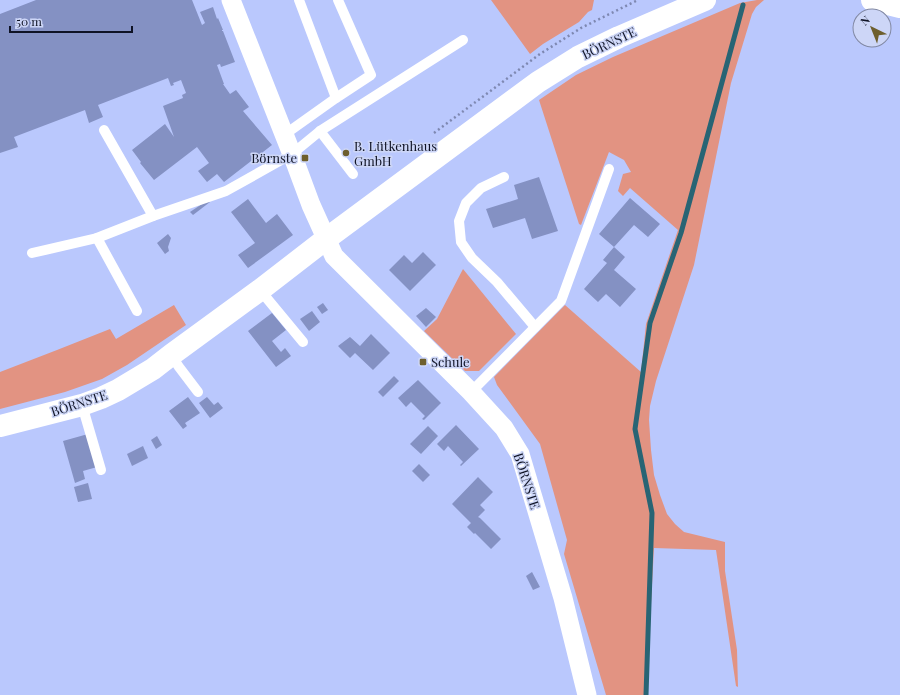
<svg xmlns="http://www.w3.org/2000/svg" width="900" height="695" font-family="'Playfair Display',serif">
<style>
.green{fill:#e29382}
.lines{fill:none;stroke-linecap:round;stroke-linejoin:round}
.stream{stroke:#286474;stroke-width:5}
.building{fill:#8491c3}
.path{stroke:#7e88b1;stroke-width:2.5;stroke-dasharray:2 3;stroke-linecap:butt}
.service{stroke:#fff;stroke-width:10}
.minor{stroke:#fff;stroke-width:19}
.tertiary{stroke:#fff;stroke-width:22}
.poi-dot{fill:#6e5f2d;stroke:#cdd6f7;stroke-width:1.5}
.labels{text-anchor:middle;stroke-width:3;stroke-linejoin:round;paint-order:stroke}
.street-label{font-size:13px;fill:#0f1325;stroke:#cdd6f7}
.poi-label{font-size:13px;fill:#0f1325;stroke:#cdd6f7;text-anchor:start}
</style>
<rect width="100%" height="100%" fill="#bac8fd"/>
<!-- green -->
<g class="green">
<polygon points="491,0 594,0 592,10 588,12 579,22 543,44 530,54"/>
<polygon points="757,0 764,0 756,7 752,14 731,83 694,265 656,381 650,406 649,420 651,450 654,475 660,495 667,514 675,524 684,532 725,542 725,571 737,650 738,687 736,686 716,550 654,548 646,695 606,695 564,554 567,540 540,444 497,385 494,377 565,305 641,372 646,324 678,230 630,188 623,196 618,191 623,174 631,172 624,160 609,152 581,225 579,224 539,100 576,75 613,57 740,3"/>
<polygon points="463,269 516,334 479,371 465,371 424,331 437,319"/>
<polygon points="174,305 186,325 127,365 102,379 65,392 0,409 0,372 57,350 110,329 116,339"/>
</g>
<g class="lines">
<!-- stream -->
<polyline class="stream" points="646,695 652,513 635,429 650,323 681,233 743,5"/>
</g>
<!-- building -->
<g class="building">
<polygon points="36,0 192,0 202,25 205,23 200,12 213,7 217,19 218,18 223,30 222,30 222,31 223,31 235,62 221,67 220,64 217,65 224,84 223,84 230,94 236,90 249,107 243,111 272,145 224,182 217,174 207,182 198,171 209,163 197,147 154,180 140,163 141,162 132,150 165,124 174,137 163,106 183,98 182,95 186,93 181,80 173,83 174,85 171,86 168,78 98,105 103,117 89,123 85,110 14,137 18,147 0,153 0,14"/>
<polygon points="539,177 558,231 532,239 525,218 493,228 486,209 518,199 514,185"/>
<polygon points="630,198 660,224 648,237 634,225 614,247 599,234"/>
<polygon points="248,199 266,223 277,214 293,235 248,268 238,255 255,243 231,212"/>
<polygon points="208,200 210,202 193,215 190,212"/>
<polygon points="168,234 171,238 168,247 169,251 165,254 157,243"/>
<polygon points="614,247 625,257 614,270 636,289 620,307 606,294 598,302 584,289 607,263 603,260"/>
<polygon points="423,252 436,265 410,291 389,270 404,255 412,263"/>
<polygon points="323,303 328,310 322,314 317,307"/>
<polygon points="426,308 436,317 426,327 416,316"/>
<polygon points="312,311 320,322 309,331 300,319"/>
<polygon points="272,313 286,330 272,341 281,352 285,348 291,356 276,367 248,331"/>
<polygon points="371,334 390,353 373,370 355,353 350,358 338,346 350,337 360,346"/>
<polygon points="394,376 399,381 383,397 378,392"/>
<polygon points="418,380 441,403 424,420 422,419 425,416 411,402 406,407 398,398"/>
<polygon points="188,397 200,413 185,423 187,426 183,429 169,411"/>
<polygon points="207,397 214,405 218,402 223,408 210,418 199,403"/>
<polygon points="456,425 479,449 461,466 460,465 463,462 448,446 444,451 437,444"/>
<polygon points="428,426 438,436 421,454 410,444"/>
<polygon points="88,434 97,467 83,471 85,479 75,483 63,441"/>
<polygon points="157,436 162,445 156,449 151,440"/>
<polygon points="143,446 148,458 132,466 127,454"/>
<polygon points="419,464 430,475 423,482 412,471"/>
<polygon points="478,477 493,492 480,505 485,510 478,517 480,518 501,539 491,549 475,533 474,534 467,527 471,523 452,504"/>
<polygon points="88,483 92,499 78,502 74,487"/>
<polygon points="532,572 540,587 533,590 526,576"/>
</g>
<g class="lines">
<!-- path -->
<polyline class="path" points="434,133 540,54 581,28 638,0"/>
<!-- service -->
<g class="service">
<polyline points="336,98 371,75 338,0"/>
<polyline points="104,130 153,216 226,191 292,154 320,131 463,40"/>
<polyline points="320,131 353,174"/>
<polyline points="284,135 336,98 299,0"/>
<polyline points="504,177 481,188 466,203 459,221 461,242 472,258 497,282 535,327"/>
<polyline points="97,238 137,311"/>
<polyline points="32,253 97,238 153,216"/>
<polyline points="260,290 303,342"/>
<polyline points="171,355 179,367 198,392"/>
<polyline points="471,392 561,301 609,169"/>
<polyline points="82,405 101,470"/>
</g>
<!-- minor -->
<polyline class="minor" points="231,0 295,162 311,205 334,256 471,392 504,428 520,454 563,598 587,695"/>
<!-- tertiary -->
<g class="tertiary">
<polyline points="872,0 900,7"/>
<polyline points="0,426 82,405 101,398 118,390 153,369 171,355 260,290 326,239 538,82 578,57 619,37 705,0"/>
</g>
</g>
<!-- markers -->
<g class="poi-dot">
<circle cx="346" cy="153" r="4"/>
<rect x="301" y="154" width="8" height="8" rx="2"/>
<rect x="419" y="358" width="8" height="8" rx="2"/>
</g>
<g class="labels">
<!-- street labels -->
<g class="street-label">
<text transform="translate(609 43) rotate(-25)" y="5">BÖRNSTE</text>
<text transform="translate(79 403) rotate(-18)" y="5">BÖRNSTE</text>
<text transform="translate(527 481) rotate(72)" y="5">BÖRNSTE</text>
</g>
<!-- poi labels -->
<g class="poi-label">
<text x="354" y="151">B. Lütkenhaus<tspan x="354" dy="15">GmbH</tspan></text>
<text x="297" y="163" text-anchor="end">Börnste</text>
<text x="431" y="367">Schule</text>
</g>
</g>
<!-- north arrow -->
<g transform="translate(872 28) rotate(317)"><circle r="19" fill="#cdd6f7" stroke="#8188a3"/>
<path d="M0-3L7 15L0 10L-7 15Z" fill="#6e5f2d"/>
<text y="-6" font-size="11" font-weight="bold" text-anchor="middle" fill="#0f1325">N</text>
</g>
<!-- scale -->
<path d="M10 26v6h122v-6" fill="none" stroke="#0f1325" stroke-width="2"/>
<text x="16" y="26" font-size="12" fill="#0f1325" stroke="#cdd6f7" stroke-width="3" paint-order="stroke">50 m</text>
</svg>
